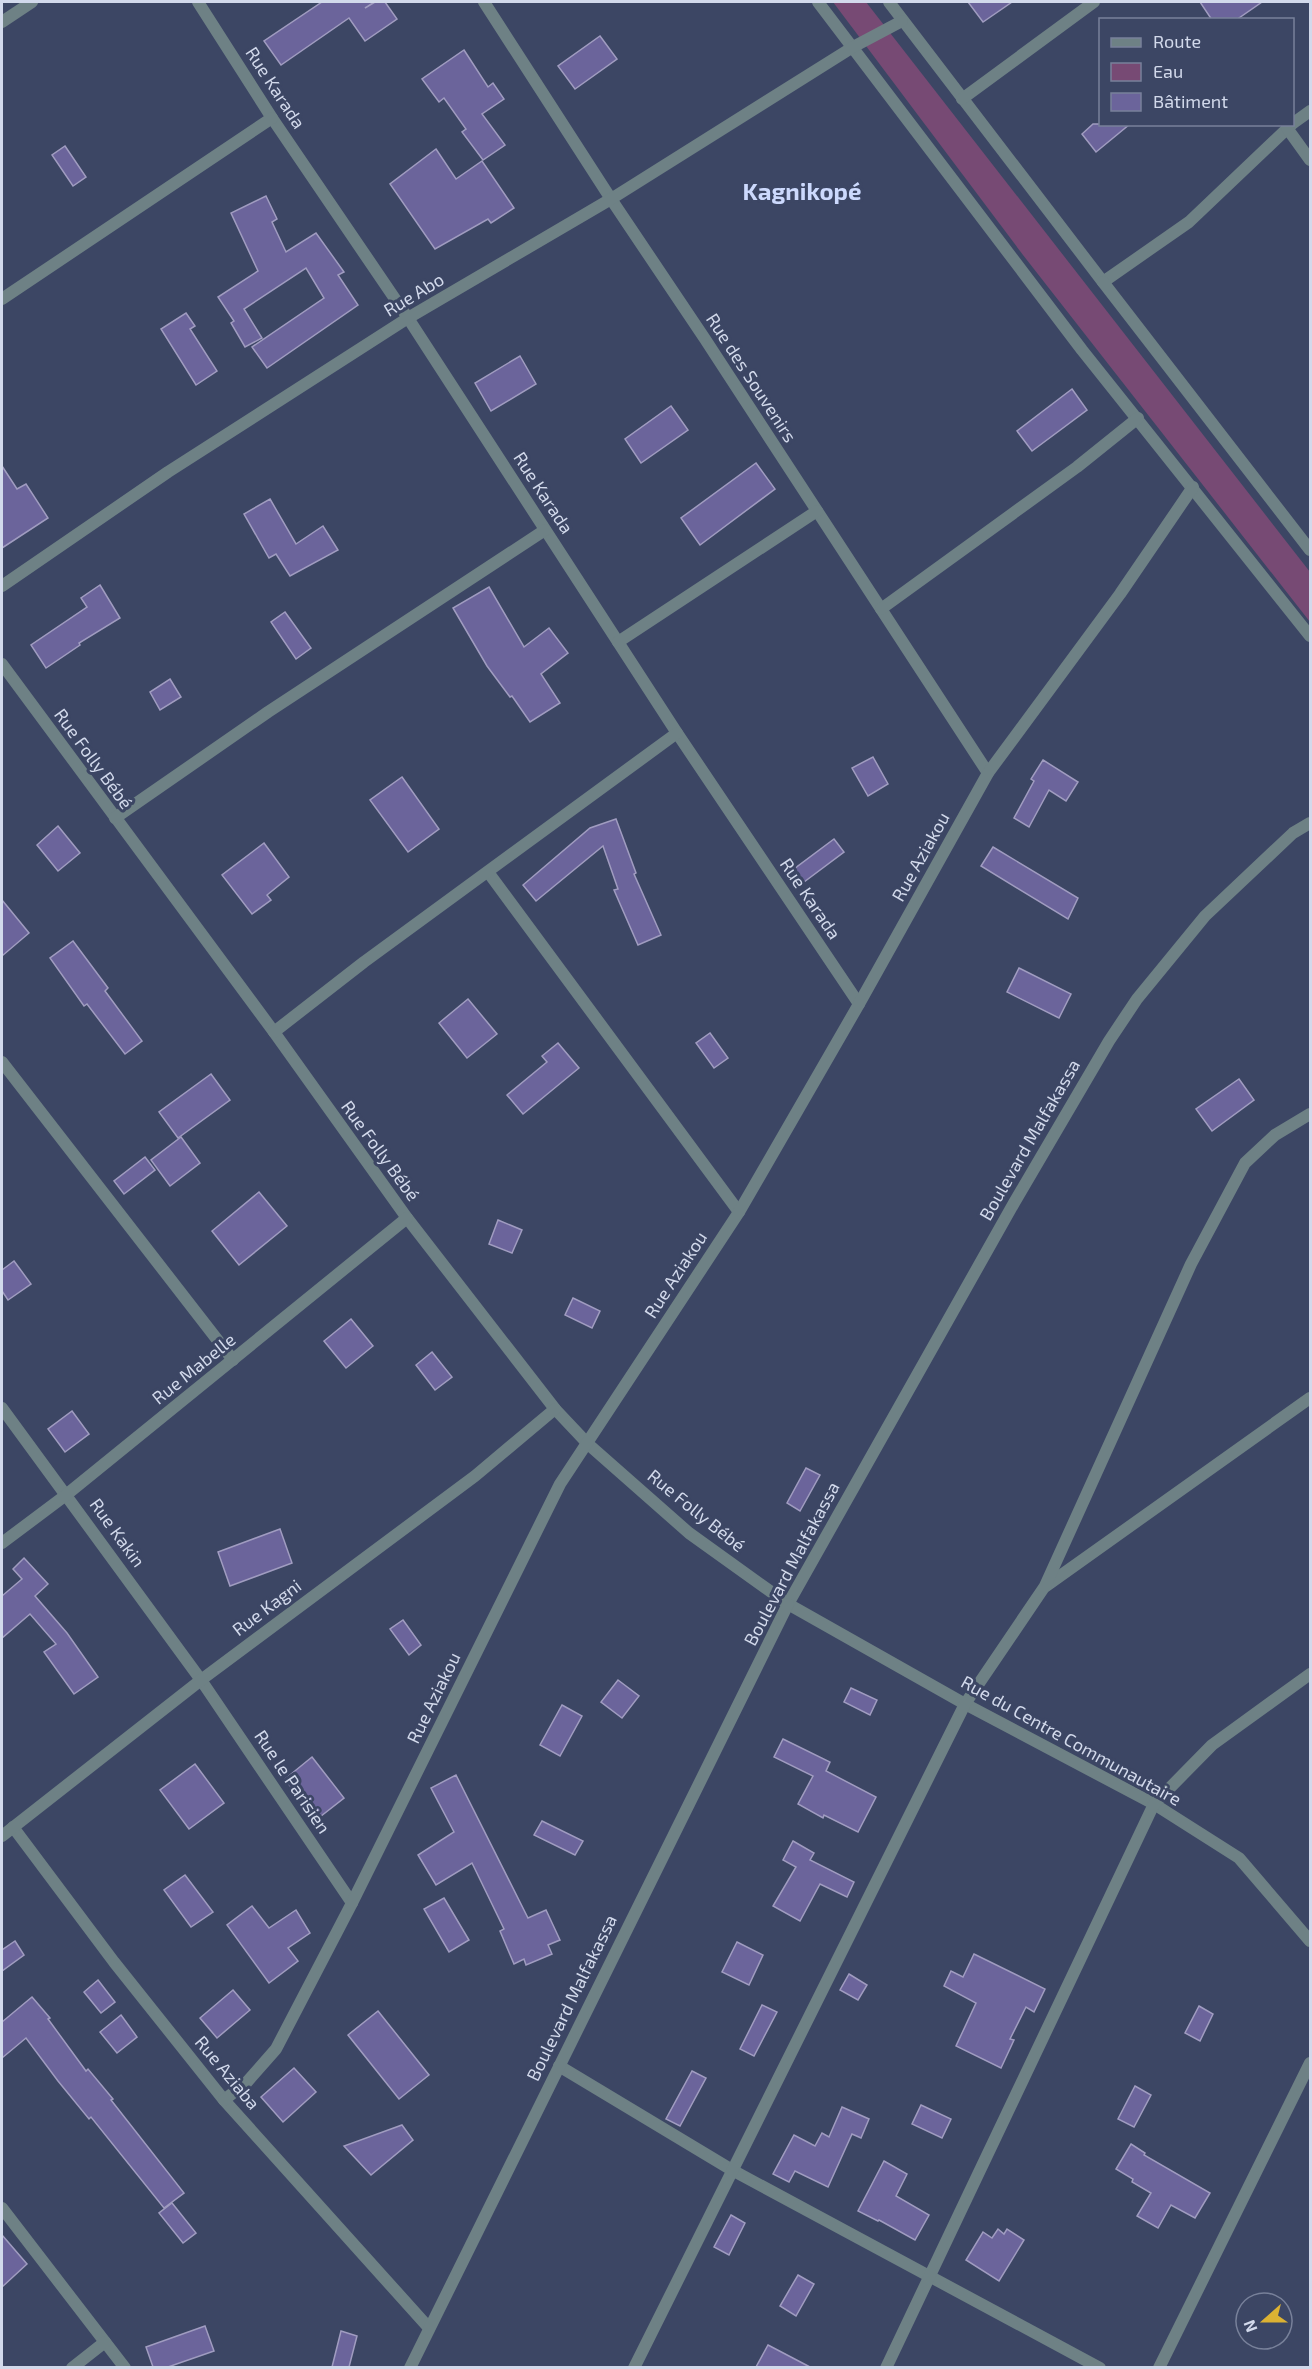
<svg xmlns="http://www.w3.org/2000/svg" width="1312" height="2369" font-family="'Exo 2',sans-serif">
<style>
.water{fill:#774a74}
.building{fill:#6b649b;stroke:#a09cc0;stroke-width:1.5}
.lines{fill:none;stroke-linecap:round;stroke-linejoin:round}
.minor{stroke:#6e8185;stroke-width:12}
.tertiary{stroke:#6e8185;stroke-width:12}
.labels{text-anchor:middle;stroke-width:6;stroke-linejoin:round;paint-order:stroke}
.street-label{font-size:18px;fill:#d2d9eb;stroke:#3c4664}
.district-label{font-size:24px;font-weight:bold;fill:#ccd9fd;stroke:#3c4664}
</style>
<rect width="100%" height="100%" fill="#3c4664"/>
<!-- water -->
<polygon class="water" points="833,2 866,2 1310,572 1310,622 1023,255"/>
<!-- building -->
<g class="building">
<polygon points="322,2 374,2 365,8 375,2 385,2 397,19 365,41 349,18 281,65 264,41"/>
<polygon points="968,2 1012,2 983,22"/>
<polygon points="1200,2 1262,2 1236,20 1212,20"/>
<polygon points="600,36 617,59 575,89 558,66"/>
<polygon points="464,50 488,87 493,83 504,99 482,114 505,145 483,160 462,132 466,129 444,98 439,102 422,79"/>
<polygon points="1093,124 1130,124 1096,152 1082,134"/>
<polygon points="65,146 86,177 73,186 52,155"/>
<polygon points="436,149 456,179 482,161 514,208 491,223 488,219 435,249 390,184"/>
<polygon points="266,196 277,219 272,222 286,252 316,233 344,272 338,275 358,305 267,368 252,347 324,298 306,268 244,309 262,338 245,347 231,323 234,321 218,297 258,271 231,213"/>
<polygon points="186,313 195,326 190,329 217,371 196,385 161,329"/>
<polygon points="520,356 536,384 491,411 475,383"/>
<polygon points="1072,389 1087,410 1032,451 1017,431"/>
<polygon points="671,406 688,430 641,463 625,439"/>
<polygon points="756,463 775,489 700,545 681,518"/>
<polygon points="2,466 17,489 26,484 48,518 2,548"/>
<polygon points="270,499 296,544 323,526 338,550 290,576 276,554 269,558 244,514"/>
<polygon points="100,585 120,618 79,643 80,645 46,668 31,645 87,607 81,598"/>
<polygon points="489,587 524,647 549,628 568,653 541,674 560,703 530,722 512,696 510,697 487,666 453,608"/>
<polygon points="285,612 311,648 296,659 271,622"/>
<polygon points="170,679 181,697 160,710 150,692"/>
<polygon points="873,757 888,784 868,796 852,768"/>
<polygon points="1043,760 1078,782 1066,801 1049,790 1029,827 1014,818 1034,781 1031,779"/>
<polygon points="402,777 439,829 408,852 370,800"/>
<polygon points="616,819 636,873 634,874 661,935 638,945 614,890 618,889 603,846 536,901 523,885 590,828"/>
<polygon points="58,826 80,853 58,871 37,845"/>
<polygon points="834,839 844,852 804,882 794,869"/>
<polygon points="264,843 289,877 267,895 271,900 252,914 222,875"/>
<polygon points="993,847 1078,898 1068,919 981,866"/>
<polygon points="2,900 29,933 2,956"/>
<polygon points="73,941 108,988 105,991 142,1041 125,1054 87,1004 84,1006 50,958"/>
<polygon points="1019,968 1071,994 1059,1018 1007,992"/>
<polygon points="468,999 497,1034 467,1058 439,1023"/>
<polygon points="710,1033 728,1058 714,1068 696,1043"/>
<polygon points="558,1043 579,1068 523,1114 507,1095 547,1062 542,1056"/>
<polygon points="211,1074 230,1100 178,1138 159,1112"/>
<polygon points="1239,1079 1254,1100 1212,1131 1196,1109"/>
<polygon points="181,1137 200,1163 170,1186 151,1160"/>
<polygon points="145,1157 155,1170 124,1194 114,1181"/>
<polygon points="259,1192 287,1226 239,1265 212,1231"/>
<polygon points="498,1220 522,1230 512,1253 489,1244"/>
<polygon points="14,1261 31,1284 8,1300 2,1291 2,1270"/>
<polygon points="573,1298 600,1311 592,1328 565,1315"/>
<polygon points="351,1319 373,1346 346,1368 324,1341"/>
<polygon points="432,1352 452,1377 435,1390 416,1365"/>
<polygon points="72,1411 89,1434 65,1452 48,1429"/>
<polygon points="806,1468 820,1475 800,1511 787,1503"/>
<polygon points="280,1529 292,1563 230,1586 218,1552"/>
<polygon points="24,1558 48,1584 35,1596 67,1633 98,1677 74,1694 44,1652 56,1644 30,1614 2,1638 2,1596 22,1579 13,1569"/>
<polygon points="403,1620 421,1645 409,1655 390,1629"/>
<polygon points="618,1680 639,1696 622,1718 601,1702"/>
<polygon points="851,1688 877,1700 870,1715 844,1702"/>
<polygon points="562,1705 582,1716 560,1756 540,1745"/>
<polygon points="783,1739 830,1762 826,1771 876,1797 858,1832 824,1815 823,1818 798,1804 813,1776 774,1757"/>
<polygon points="312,1757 344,1798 316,1820 285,1779"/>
<polygon points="195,1764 224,1803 189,1829 160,1790"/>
<polygon points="456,1775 528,1918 546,1910 560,1940 548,1945 552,1954 526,1965 524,1959 514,1964 500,1931 504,1929 472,1863 436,1885 418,1855 454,1832 431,1788"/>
<polygon points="542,1821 583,1841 575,1855 534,1835"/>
<polygon points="793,1841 814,1853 810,1860 854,1882 847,1897 820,1884 800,1921 773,1906 796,1867 783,1860"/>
<polygon points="185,1875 213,1912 191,1927 164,1890"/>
<polygon points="444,1898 469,1940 449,1952 424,1909"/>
<polygon points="252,1906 269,1928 296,1910 310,1933 288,1948 298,1961 269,1983 227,1925"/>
<polygon points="15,1941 24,1955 2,1971 2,1950"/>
<polygon points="737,1942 763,1955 749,1985 722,1972"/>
<polygon points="974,1954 1045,1989 1034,2012 1026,2007 1010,2039 1014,2040 1001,2068 956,2046 976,2003 944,1986 951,1971 963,1977"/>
<polygon points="849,1974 867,1985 858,2000 840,1990"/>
<polygon points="98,1980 115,2002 101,2013 84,1992"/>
<polygon points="233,1990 250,2010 217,2038 200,2018"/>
<polygon points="32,1997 50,2018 48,2019 86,2071 88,2069 113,2099 111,2100 184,2193 164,2208 91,2117 89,2119 58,2081 26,2038 2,2058 2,2022"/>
<polygon points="762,2005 777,2012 754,2056 740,2049"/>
<polygon points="1199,2006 1213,2014 1200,2041 1185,2033"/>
<polygon points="378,2011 429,2075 399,2099 348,2035"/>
<polygon points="121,2015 137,2037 117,2053 100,2032"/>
<polygon points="294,2068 316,2092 283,2122 261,2097"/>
<polygon points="692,2071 706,2078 680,2126 666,2119"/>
<polygon points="1135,2086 1151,2095 1134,2127 1118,2119"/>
<polygon points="921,2105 951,2119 942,2138 912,2124"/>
<polygon points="842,2107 869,2119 861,2138 852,2134 828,2187 795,2171 789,2182 773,2174 794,2135 815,2146 822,2133 829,2137"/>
<polygon points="402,2125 413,2140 371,2175 344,2146"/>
<polygon points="1131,2144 1145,2153 1144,2155 1210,2193 1195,2218 1171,2205 1158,2228 1137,2216 1151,2193 1132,2182 1133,2179 1116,2169"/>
<polygon points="884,2161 907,2174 896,2196 929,2215 915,2240 879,2220 878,2221 858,2211"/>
<polygon points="172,2203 196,2233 183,2243 159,2213"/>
<polygon points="731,2215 745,2223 729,2255 714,2247"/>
<polygon points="998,2229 1004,2234 1007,2229 1024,2240 999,2281 966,2260 983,2232 992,2238"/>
<polygon points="2,2235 27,2264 2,2287"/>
<polygon points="798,2275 814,2284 796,2316 780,2306"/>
<polygon points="205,2326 214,2351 168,2367 153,2367 146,2347"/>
<polygon points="341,2331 357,2336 349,2367 332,2367"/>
<polygon points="768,2345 810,2367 756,2367"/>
</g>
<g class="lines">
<!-- minor -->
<g class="minor">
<polyline points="198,2 272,118 408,318 677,733 859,1004"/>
<polyline points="484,2 611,199 705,339 988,773"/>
<polyline points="818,2 1082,350 1310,636"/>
<polyline points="889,2 1103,282 1189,222 1292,124"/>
<polyline points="2,22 32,2"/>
<polyline points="962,99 1094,2"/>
<polyline points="1292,124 1310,111"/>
<polyline points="1287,128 1310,160"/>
<polyline points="1103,282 1310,550"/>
<polyline points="2,299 272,118"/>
<polyline points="2,586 168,472 408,318 611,199 853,47 902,21"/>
<polyline points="881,609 1077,467 1138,418"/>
<polyline points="618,642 817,511"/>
<polyline points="2,664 274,1032 407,1218 555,1409 588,1444 689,1533 788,1604 965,1704 1154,1804 1239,1858 1310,1941"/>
<polyline points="115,818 268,712 545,530"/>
<polyline points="488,872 739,1212"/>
<polyline points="274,1032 364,962 677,733"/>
<polyline points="2,1062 233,1360"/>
<polyline points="2,1408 201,1680 352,1903"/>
<polyline points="2,1543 66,1495 407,1218"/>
<polyline points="1046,1586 1310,1398"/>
<polyline points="788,1604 1014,1203 1109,1041 1137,999 1205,916 1293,833 1310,823"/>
<polyline points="13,1827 114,1962 224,2100 429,2328"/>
<polyline points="2,1836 201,1680 475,1476 555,1409"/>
<polyline points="559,2066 732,2170 1100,2368"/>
<polyline points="224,2100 247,2082 276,2049 352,1903 560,1484 739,1212 859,1004 988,773 1120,594 1193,487"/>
<polyline points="2,2208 125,2368"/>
<polyline points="72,2368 105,2342"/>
<polyline points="634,2368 965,1704 1045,1586 1191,1264 1245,1163 1275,1135 1310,1114"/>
<polyline points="886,2368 1154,1804 1212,1745 1310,1674"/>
<polyline points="1159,2368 1310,2063"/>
</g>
<!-- tertiary -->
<polyline class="tertiary" points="410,2368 788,1604"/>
</g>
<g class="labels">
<!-- street labels -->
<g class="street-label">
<text transform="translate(275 88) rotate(57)" y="6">Rue Karada</text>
<text transform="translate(414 295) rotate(-31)" y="6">Rue Abo</text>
<text transform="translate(751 378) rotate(57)" y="6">Rue des Souvenirs</text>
<text transform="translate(543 493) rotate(57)" y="6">Rue Karada</text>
<text transform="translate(93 759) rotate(54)" y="6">Rue Folly Bébé</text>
<text transform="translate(921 857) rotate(-61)" y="6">Rue Aziakou</text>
<text transform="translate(810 899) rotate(56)" y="6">Rue Karada</text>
<text transform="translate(1030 1140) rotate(-60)" y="6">Boulevard Malfakassa</text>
<text transform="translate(380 1151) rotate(54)" y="6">Rue Folly Bébé</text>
<text transform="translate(676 1275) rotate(-57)" y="6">Rue Aziakou</text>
<text transform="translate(194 1369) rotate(-39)" y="6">Rue Mabelle</text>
<text transform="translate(696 1511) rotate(39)" y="6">Rue Folly Bébé</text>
<text transform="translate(117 1533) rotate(54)" y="6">Rue Kakin</text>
<text transform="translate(792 1564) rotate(-62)" y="6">Boulevard Malfakassa</text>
<text transform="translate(267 1608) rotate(-37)" y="6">Rue Kagni</text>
<text transform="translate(434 1698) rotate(-64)" y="6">Rue Aziakou</text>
<text transform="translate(1071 1741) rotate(29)" y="6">Rue du Centre Communautaire</text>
<text transform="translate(292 1782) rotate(56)" y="6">Rue le Parisien</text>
<text transform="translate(572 1998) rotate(-64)" y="6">Boulevard Malfakassa</text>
<text transform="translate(227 2073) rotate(50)" y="6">Rue Aziaba</text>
</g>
<!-- district labels -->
<g class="district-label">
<text x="802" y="200">Kagnikopé</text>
</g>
</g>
<!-- border -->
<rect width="1312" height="2369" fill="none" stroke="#d2d9eb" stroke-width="6"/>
<!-- legend -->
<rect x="1099" y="18" width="195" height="108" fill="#3c4664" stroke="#78819a" stroke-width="1.5"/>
<rect x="1111" y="38" width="30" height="9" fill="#6e8185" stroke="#78819a" stroke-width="1.5"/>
<text x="1153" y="48" font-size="18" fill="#d2d9eb">Route</text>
<rect x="1111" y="63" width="30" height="18" fill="#774a74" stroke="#78819a" stroke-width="1.5"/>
<text x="1153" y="78" font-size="18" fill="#d2d9eb">Eau</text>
<rect x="1111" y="93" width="30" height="18" fill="#6b649b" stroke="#78819a" stroke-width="1.5"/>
<text x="1153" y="108" font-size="18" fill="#d2d9eb">Bâtiment</text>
<!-- north arrow -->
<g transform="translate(1264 2321) rotate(249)"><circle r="28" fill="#3c4664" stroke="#78819a" stroke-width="1.5"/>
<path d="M0-4.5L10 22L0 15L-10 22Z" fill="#dcb233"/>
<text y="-9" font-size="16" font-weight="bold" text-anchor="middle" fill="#d2d9eb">N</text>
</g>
</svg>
